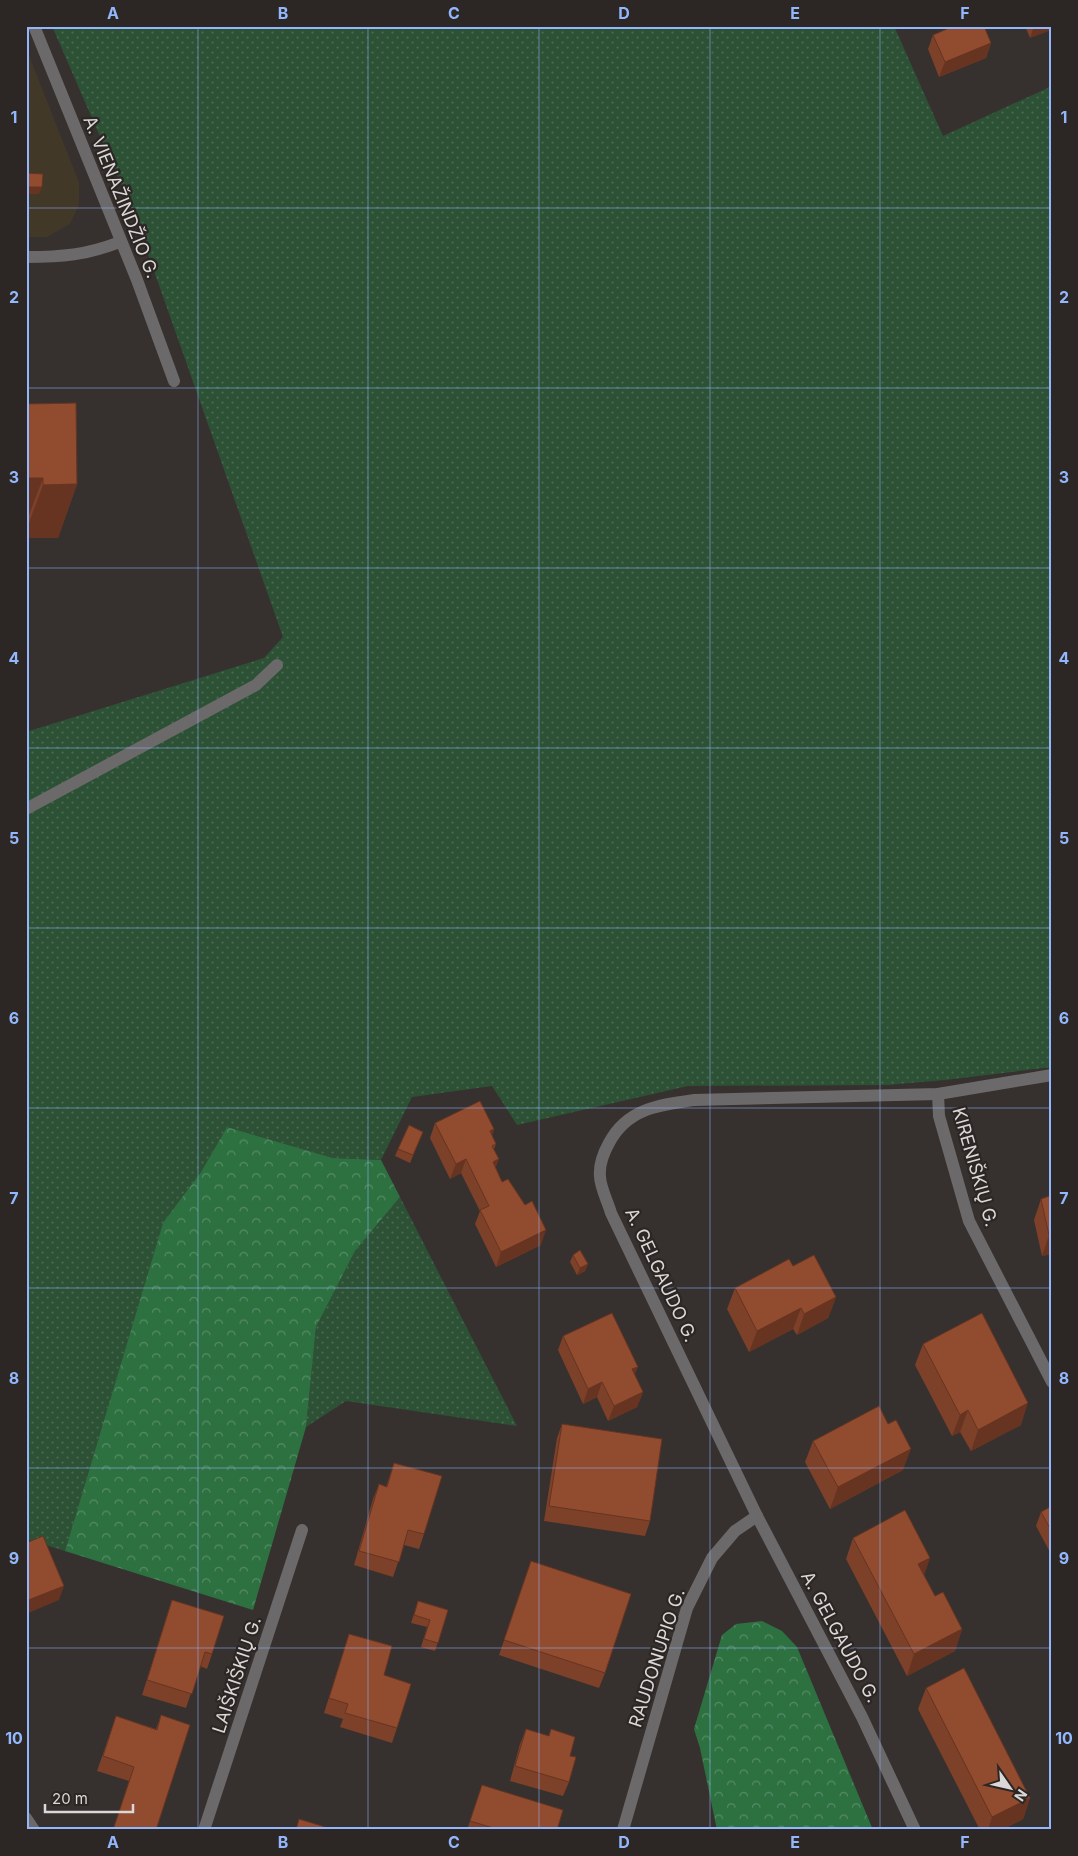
<svg xmlns="http://www.w3.org/2000/svg" width="1078" height="1856" font-family="Inter,sans-serif">
<style>
.commercial{fill:#423828}
.grass{fill:url(#grass-dots)}
.forest{fill:url(#forest-crowns)}
.lines{fill:none;stroke-linecap:round;stroke-linejoin:round}
.minor{stroke:#6c696a;stroke-width:12}
.wall{fill:#7d4028}
.shaded-wall{fill:#663421}
.building{fill:#914b2f;stroke:#663421}
.grid{fill:none;stroke:#93b7fd;stroke-width:1;stroke-opacity:0.55}
.labels{text-anchor:middle;stroke-width:4.5;stroke-linejoin:round;paint-order:stroke}
.street-label{font-size:18px;fill:#dbd8d7;stroke:#2c2725}
.neatline{fill:none;stroke:#93b7fd;stroke-width:2}
.grid-label{font-size:16px;text-anchor:middle;font-weight:bold;fill:#93b7fd}
</style>
<defs>
<pattern id="grass-dots" width="8" height="8" patternUnits="userSpaceOnUse" patternTransform="scale(1.25)"><rect width="8" height="8" fill="#2c5135"/><path d="M2 2h.1M6 6h.1" fill="none" stroke="#4a6952" stroke-width="1.8" stroke-linecap="round"/></pattern>
<pattern id="forest-crowns" width="20" height="18" patternUnits="userSpaceOnUse" patternTransform="scale(1.25)"><rect width="20" height="18" fill="#2e7141"/><path d="M2 6a3 3 0 1 1 6 0M12 15a3 3 0 1 1 6 0" fill="none" stroke="#568b65"/></pattern>
</defs>
<rect width="100%" height="100%" fill="#36312f"/>
<!-- commercial -->
<polygon class="commercial" points="26,48 79,182 79,205 70,224 47,237 26,237"/>
<!-- grass -->
<g class="grass">
<polygon points="52,26 894,26 943,136 1052,86 1052,1067 945,1080 887,1085 688,1086 517,1125 492,1086 412,1097 381,1160 333,1158 227,1127 201,1172 163,1224 65,1551 26,1539 26,732 264,658 283,637 135,217"/>
<polygon points="400,1197 517,1426 346,1401 306,1427 316,1327 355,1251"/>
</g>
<!-- forest -->
<g class="forest">
<polygon points="227,1127 333,1158 381,1160 400,1197 355,1251 316,1327 306,1427 253,1610 65,1551 163,1223 201,1172"/>
<polygon points="762,1621 782,1631 797,1647 873,1830 717,1830 700,1748 694,1729 722,1635 736,1624"/>
</g>
<g class="lines">
<!-- minor -->
<g class="minor">
<polyline points="34,26 137,280 174,381"/>
<path d="M26,257C62,257 86,255 120,242"/>
<polyline points="26,809 256,685 277,665"/>
<polyline points="938,1094 939,1116 969,1221 1052,1382"/>
<polyline points="26,1818 34,1830"/>
<polyline points="204,1830 302,1530"/>
<polyline points="623,1830 687,1608 712,1558 735,1531 757,1516"/>
<path d="M915,1830L862,1717L757,1516L611,1213C608,1202 600,1187 600,1176C599,1165 604,1152 609,1143C627,1109 658,1105 694,1100L938,1094L1052,1075"/>
</g>
</g>
<!-- wall -->
<g class="wall">
<polygon points="1025,26 1052,26 1030,38"/>
<polygon points="933,35 991,43 986,58 939,77 928,49"/>
<polygon points="26,404 77,484 58,538 26,538"/>
<polygon points="435,1123 494,1129 492,1135 496,1144 494,1149 496,1168 502,1182 541,1245 496,1267 475,1224 480,1211 461,1173 450,1179 430,1138"/>
<polygon points="423,1132 410,1163 395,1156 398,1149"/>
<polygon points="1052,1195 1052,1254 1042,1256 1034,1220 1041,1199"/>
<polygon points="573,1255 588,1264 585,1271 577,1275 570,1262"/>
<polygon points="793,1266 836,1297 828,1318 797,1335 793,1329 749,1352 727,1309 735,1288"/>
<polygon points="563,1336 635,1375 643,1392 637,1407 608,1421 597,1397 583,1404 558,1350"/>
<polygon points="923,1344 1021,1425 971,1451 960,1432 952,1436 915,1365"/>
<polygon points="562,1424 650,1521 645,1536 544,1521 557,1438"/>
<polygon points="813,1441 903,1470 830,1509 805,1462"/>
<polygon points="394,1463 424,1534 419,1549 404,1545 393,1577 354,1565 373,1499 379,1484 386,1487"/>
<polygon points="1052,1506 1052,1556 1036,1526 1041,1512"/>
<polygon points="853,1538 924,1576 935,1596 962,1629 955,1651 907,1676 846,1559"/>
<polygon points="531,1561 605,1673 599,1688 499,1655"/>
<polygon points="172,1600 212,1654 207,1669 200,1666 186,1708 142,1695"/>
<polygon points="418,1601 448,1610 435,1651 421,1647 427,1627 411,1623"/>
<polygon points="349,1634 384,1675 397,1728 392,1743 340,1727 343,1719 324,1713"/>
<polygon points="926,1688 1030,1798 1023,1819 1002,1830 980,1830 918,1709"/>
<polygon points="161,1715 156,1830 113,1830 129,1781 97,1771 116,1716 156,1729"/>
<polygon points="526,1729 549,1736 551,1729 570,1756 569,1782 563,1796 510,1781 520,1744"/>
<polygon points="482,1785 557,1830 467,1830"/>
</g>
<!-- shaded-wall -->
<g class="shaded-wall">
<polygon points="1034,26 1052,26 1052,30 1030,38"/>
<polygon points="991,43 986,58 939,77 945,62"/>
<polygon points="26,187 42,187 39,194 26,194"/>
<polygon points="26,478 43,478 26,523"/>
<polygon points="77,484 58,538 26,538 26,531 43,485"/>
<polygon points="494,1129 489,1144 490,1131"/>
<polygon points="466,1159 461,1173 450,1179 456,1164"/>
<polygon points="499,1159 493,1174 493,1162"/>
<polygon points="546,1230 541,1245 496,1267 501,1252"/>
<polygon points="1049,1235 1052,1235 1052,1254 1042,1256"/>
<polygon points="588,1264 585,1271 577,1275 580,1268"/>
<polygon points="836,1297 828,1318 797,1335 804,1314"/>
<polygon points="801,1308 793,1329 749,1352 757,1331"/>
<polygon points="638,1367 632,1381 632,1369"/>
<polygon points="602,1382 597,1397 583,1404 588,1389"/>
<polygon points="643,1392 637,1407 608,1421 614,1406"/>
<polygon points="1028,1403 1021,1425 971,1451 978,1430"/>
<polygon points="968,1410 960,1432 952,1436 960,1415"/>
<polygon points="911,1449 903,1470 830,1509 838,1487"/>
<polygon points="930,1558 923,1579 918,1564"/>
<polygon points="64,1586 59,1600 26,1614 26,1601"/>
<polygon points="962,1629 955,1651 907,1676 914,1654"/>
<polygon points="1030,1798 1023,1819 1002,1830 988,1830 992,1817"/>
</g>
<!-- building -->
<g class="building">
<polygon points="954,26 984,26 991,43 945,62 933,35"/>
<polygon points="26,173 43,174 42,187 26,187"/>
<polygon points="76,403 77,484 43,485 43,478 26,478 26,404"/>
<polygon points="480,1101 494,1129 490,1131 496,1144 492,1146 499,1159 493,1162 502,1182 508,1179 525,1205 532,1201 546,1230 501,1252 480,1210 489,1206 466,1159 456,1164 435,1123"/>
<polygon points="409,1125 423,1132 413,1155 398,1149"/>
<polygon points="1052,1195 1052,1235 1049,1235 1041,1199"/>
<polygon points="580,1250 588,1264 580,1268 573,1255"/>
<polygon points="814,1255 836,1297 804,1314 801,1308 757,1331 735,1288 789,1259 793,1266"/>
<polygon points="612,1313 638,1367 632,1369 643,1392 614,1406 602,1382 588,1389 563,1336"/>
<polygon points="982,1313 1028,1403 978,1430 968,1410 960,1415 923,1344"/>
<polygon points="879,1406 888,1424 896,1420 911,1449 838,1487 813,1441"/>
<polygon points="562,1424 662,1439 650,1521 549,1506"/>
<polygon points="394,1463 442,1476 424,1534 408,1530 399,1562 359,1551 379,1484 387,1487"/>
<polygon points="1052,1506 1052,1532 1041,1512"/>
<polygon points="905,1510 930,1558 918,1564 935,1596 943,1592 962,1629 914,1654 853,1538"/>
<polygon points="43,1536 64,1586 26,1601 26,1543"/>
<polygon points="531,1561 631,1594 605,1673 504,1640"/>
<polygon points="172,1600 224,1616 212,1654 205,1652 192,1694 147,1680"/>
<polygon points="418,1601 448,1610 438,1643 424,1639 430,1620 414,1615"/>
<polygon points="349,1634 392,1646 384,1675 411,1684 397,1728 345,1713 348,1704 329,1698"/>
<polygon points="964,1668 1030,1798 992,1817 926,1688"/>
<polygon points="161,1715 190,1725 156,1830 113,1830 134,1767 103,1756 116,1716 157,1730"/>
<polygon points="526,1729 549,1736 551,1729 575,1737 570,1756 576,1757 569,1782 515,1766"/>
<polygon points="482,1785 563,1810 557,1830 500,1830 470,1821"/>
<polygon points="299,1819 335,1830 296,1830"/>
</g>
<!-- grid -->
<path class="grid" d="M198,26V1830M368,26V1830M539,26V1830M710,26V1830M880,26V1830M26,208H1052M26,388H1052M26,568H1052M26,748H1052M26,928H1052M26,1108H1052M26,1288H1052M26,1468H1052M26,1648H1052"/>
<g class="labels">
<!-- street labels -->
<g class="street-label">
<text transform="translate(121 197) rotate(68)" y="6">A. VIENAŽINDŽIO G.</text>
<text transform="translate(975 1167) rotate(74)" y="6">KIRENIŠKIŲ G.</text>
<text transform="translate(661 1275) rotate(65)" y="6">A. GELGAUDO G.</text>
<text transform="translate(840 1637) rotate(62)" y="6">A. GELGAUDO G.</text>
<text transform="translate(657 1658) rotate(-72)" y="6">RAUDONUPIO G.</text>
<text transform="translate(237 1675) rotate(-72)" y="6">LAIŠKIŠKIŲ G.</text>
</g>
</g>
<!-- border -->
<rect width="1078" height="1856" fill="none" stroke="#2c2725" stroke-width="55"/>
<!-- north arrow -->
<g transform="translate(1010 1788) rotate(124)" stroke="#2c2725" stroke-width="4" paint-order="stroke">
<path d="M0-4L9 19L0 12L-9 19Z" fill="#dbd8d7"/>
<text y="-8" font-size="14" font-weight="bold" text-anchor="middle" fill="#dbd8d7">N</text>
</g>
<!-- scale -->
<path d="M45 1804v8h88v-8" fill="none" stroke="#dbd8d7" stroke-width="2.5"/>
<text x="52" y="1804" font-size="15" fill="#dbd8d7" stroke="#2c2725" stroke-width="4" paint-order="stroke">20 m</text>
<rect x="28" y="28" width="1022" height="1800" class="neatline"/>
<g class="grid-label">
<text x="113" y="19">A</text>
<text x="283" y="19">B</text>
<text x="454" y="19">C</text>
<text x="624" y="19">D</text>
<text x="795" y="19">E</text>
<text x="965" y="19">F</text>
<text x="14" y="123">1</text>
<text x="1064" y="123">1</text>
<text x="14" y="303">2</text>
<text x="1064" y="303">2</text>
<text x="14" y="483">3</text>
<text x="1064" y="483">3</text>
<text x="14" y="664">4</text>
<text x="1064" y="664">4</text>
<text x="14" y="844">5</text>
<text x="1064" y="844">5</text>
<text x="14" y="1024">6</text>
<text x="1064" y="1024">6</text>
<text x="14" y="1204">7</text>
<text x="1064" y="1204">7</text>
<text x="14" y="1384">8</text>
<text x="1064" y="1384">8</text>
<text x="14" y="1564">9</text>
<text x="1064" y="1564">9</text>
<text x="14" y="1744">10</text>
<text x="1064" y="1744">10</text>
<text x="113" y="1848">A</text>
<text x="283" y="1848">B</text>
<text x="454" y="1848">C</text>
<text x="624" y="1848">D</text>
<text x="795" y="1848">E</text>
<text x="965" y="1848">F</text>
</g>
</svg>
